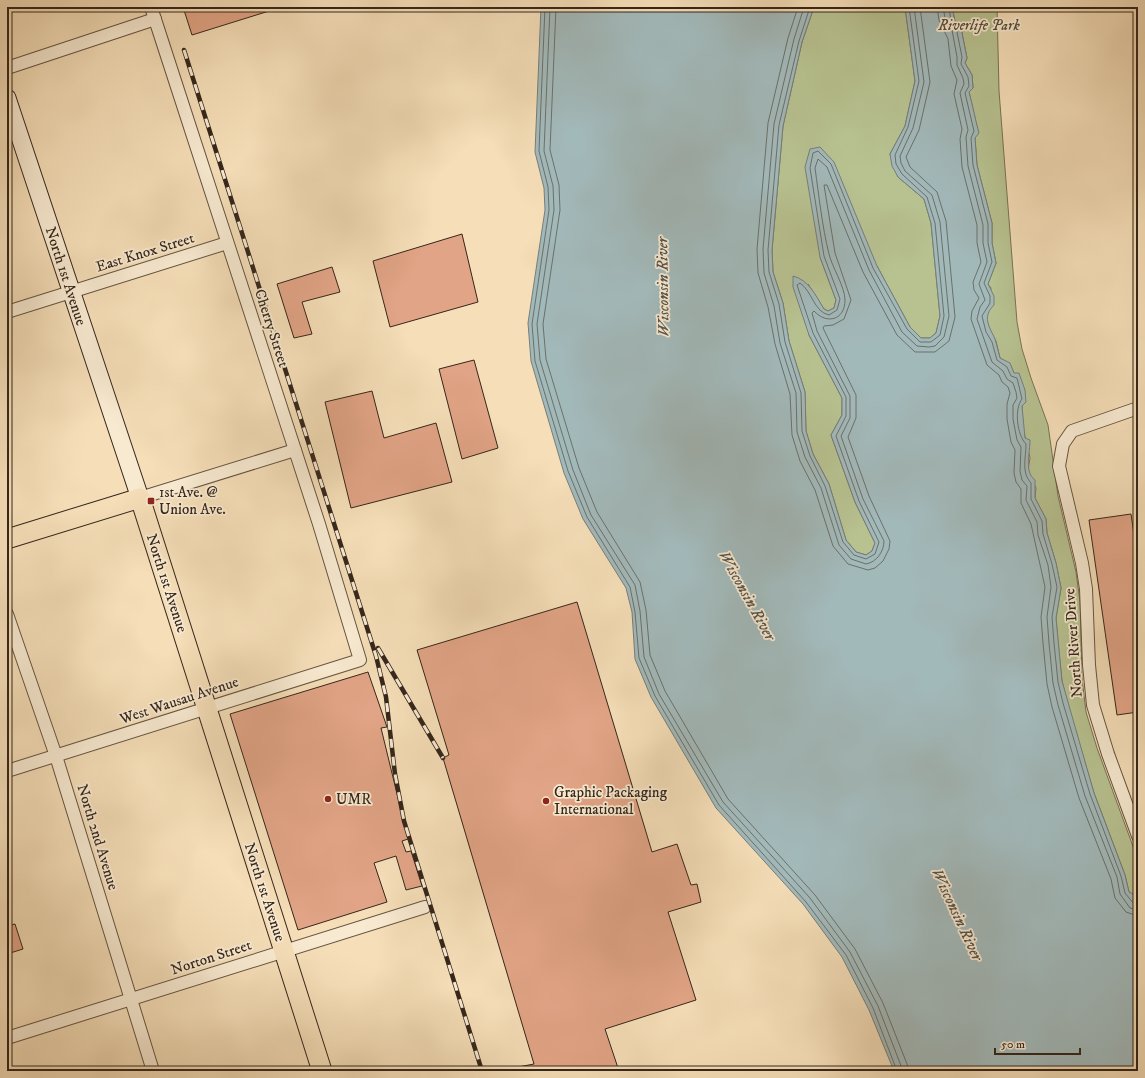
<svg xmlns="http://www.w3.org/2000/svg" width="1145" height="1078" font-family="'IM FELL DW Pica',serif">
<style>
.green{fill:#b8c291;stroke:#767456}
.water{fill:#a2b9ba;stroke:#767e7a}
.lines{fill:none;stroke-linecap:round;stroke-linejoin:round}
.shore{stroke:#6c706a;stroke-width:1}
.building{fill:#e1a486;stroke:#35261b}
.street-casing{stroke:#655442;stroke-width:14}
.secondary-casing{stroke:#35261b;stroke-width:19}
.primary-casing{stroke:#35261b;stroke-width:21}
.street{stroke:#f8ead1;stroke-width:12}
.secondary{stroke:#f8ead1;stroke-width:17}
.primary{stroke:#f5deb8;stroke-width:19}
.rail-casing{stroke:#35261b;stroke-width:4.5}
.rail{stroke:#f8ead1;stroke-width:3;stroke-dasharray:9;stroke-linecap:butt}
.poi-dot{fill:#8f2418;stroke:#f8ead1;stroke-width:1.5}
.labels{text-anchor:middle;stroke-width:3.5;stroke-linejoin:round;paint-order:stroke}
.park-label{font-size:15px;font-style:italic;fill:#564d38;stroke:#f8ead1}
.street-label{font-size:15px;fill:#35261b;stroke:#f8ead1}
.poi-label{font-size:15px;fill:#35261b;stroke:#f8ead1;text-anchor:start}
.water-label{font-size:16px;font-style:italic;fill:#56524b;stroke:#f8ead1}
</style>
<rect width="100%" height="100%" fill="#f5deb8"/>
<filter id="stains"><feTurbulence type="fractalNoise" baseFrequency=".005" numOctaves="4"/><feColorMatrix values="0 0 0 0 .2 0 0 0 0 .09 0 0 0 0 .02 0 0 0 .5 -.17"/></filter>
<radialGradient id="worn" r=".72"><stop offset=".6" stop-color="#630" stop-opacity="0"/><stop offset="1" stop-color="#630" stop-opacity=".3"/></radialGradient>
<!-- green -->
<g class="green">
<polygon points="814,7 905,7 915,81 905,126 890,154 898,177 924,199 931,223 940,316 936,333 930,338 921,338 910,327 877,266 820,257 836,300 834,308 828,311 824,309 808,284 809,335 842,398 842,415 831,435 855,502 875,543 872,551 866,555 856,552 846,540 829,484 813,454 806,431 805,392 789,341 783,303 773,272 772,250 783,126 802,42"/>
<polygon points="952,7 997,7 999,91 1017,322 1022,349 1031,378 1048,425 1058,496 1076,572 1080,602 1082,678 1086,712 1097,748 1138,860 1138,905 1133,895 1129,892 1125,875 1094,793 1067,702 1062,681 1058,643 1056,618 1061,588 1056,563 1047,533 1046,519 1035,498 1036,488 1028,470 1030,458 1023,428 1022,406 1014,373 1010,364 1000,358 996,341 990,331 986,317 989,310 991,288 988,284 996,263 992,243 992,223 977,165 975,138 977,127 969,92 973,88 972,75 965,63 967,58 960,23 955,21"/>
</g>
<!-- water -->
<path class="water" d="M541,7H814L802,42L783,126L772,250L773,272L783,303L789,341L805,392L806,431L813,454L829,484L846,540L856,552L866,555L872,551L875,543L855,502L831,435L842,415V398L809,335L793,287V276C809,280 816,296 824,309L828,311L834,308L836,300L820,257L805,167L810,149L820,147L834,162L877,266L910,327L921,338H930L936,333L940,316L931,223L924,199L898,177L892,166L890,154L905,126L915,81L905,7H952L955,21L960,23L967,58L965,63L972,75L973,88L969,92C973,106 975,119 979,133L975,138L977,165L992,223V243L996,263L988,284L994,296V305C982,317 989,326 995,339C997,345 998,352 1000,358L1010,363L1014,373H1019L1025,390L1026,402L1022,406L1025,438L1030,440C1030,453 1024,472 1035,480V498L1046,519L1047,533L1056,563L1061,588L1056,618L1062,681L1094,793L1125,875L1129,892L1133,894L1138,905V1071H894L869,1010L842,957L803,904L716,808L651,697L635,659L632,612L626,588L583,519L564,473L531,361L528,323L545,210L544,188L535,152Z"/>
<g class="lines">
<!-- shore -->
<g class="shore">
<polyline points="545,7 539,151 548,187 549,210 532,324 535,361 568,471 587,517 630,587 635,612 639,658 655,696 719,805 806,902 846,955 873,1008 897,1071"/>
<polyline points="550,7 544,151 553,186 554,210 537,324 540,360 573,470 591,515 635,585 640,611 644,657 659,694 723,802 810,898 850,952 878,1006 903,1071"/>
<polyline points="556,7 550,150 559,185 560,210 543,324 546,359 579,468 597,512 640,582 646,610 650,655 665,691 728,799 815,895 855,949 883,1003 907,1064 909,1071"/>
<polyline points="798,7 788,38 768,123 757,249 758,273 768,307 775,344 790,394 792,435 800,461 815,490 833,546 848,564 868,570 875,568 883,561 889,549 890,541 869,496 848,437 856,418 856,395 823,328 824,326 833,325 844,319 851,300 835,253 824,185 827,185 863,272 897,335 915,352 935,352 949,341 955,317 946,221 937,192 910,167 906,157 919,130 930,82 920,7"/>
<path d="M804,7L794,39L774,124L763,249L764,273L774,306L780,343L796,393L797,432L805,457L821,488L839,545L851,559L866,564C877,562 884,551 884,541L863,499L841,436L850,418V396L817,331L812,313L814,311C827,325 845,320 845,300C845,287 832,267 829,254C822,226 819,196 815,168L818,159L827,167L869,270L902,332L917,346L929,347L935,346L944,337L949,316L940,222L932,195L905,171L901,163L900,156L913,128L924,82L914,7"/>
<path d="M810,7L799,41L779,125L768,250L769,272L779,304L785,342L801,393L802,431L810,456L825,486L843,542L854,555L866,559L875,554L879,542L859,501L836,436L846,416V397L813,333L797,285L800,283C812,291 814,312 829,315L837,310L840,299L824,256L810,168L813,153L818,151L831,164L873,268L907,329L920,342H931L940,335L944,316L935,223L927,197L902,174L896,164L895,155L908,127L919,81L909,7"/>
<polyline points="937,7 939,20 948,39 951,66 957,80 954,94 962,129 960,139 962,167 977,225 977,243 981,262 973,282 974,290 979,298 972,311 971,319 987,365 999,375 1002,382 1008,387 1010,393 1007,404 1007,419 1011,442 1015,450 1014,473 1016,482 1021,489 1021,503 1031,524 1045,587 1041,617 1043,643 1047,684 1052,707 1079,798 1111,879 1115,898 1126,912 1138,916"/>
<polyline points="943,7 946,23 952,30 957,57 957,65 963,78 964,84 960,93 968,130 966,137 968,166 983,225 983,243 987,262 979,284 985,300 980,307 977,319 992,362 1003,371 1007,379 1013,383 1016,392 1017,398 1013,405 1013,419 1017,440 1021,447 1020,471 1022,480 1027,486 1026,500 1037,522 1038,535 1048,565 1051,587 1047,617 1049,643 1053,683 1058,705 1085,796 1117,877 1120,894 1130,908 1138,910"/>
<path d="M949,7L951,22L956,27L962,57L961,64L968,77L969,86L965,93L974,131L971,138L973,165L988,224V243L992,262L984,283L990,296V303L982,316L986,332L992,342L997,360L1007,367L1011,376L1017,378L1022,399C1014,409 1017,435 1026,444C1026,458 1021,472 1031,483V499L1042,521L1043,534L1052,564L1057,587L1052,617L1054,643L1058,682L1063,703L1090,794L1121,876L1125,893L1134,904L1138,905"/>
</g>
</g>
<!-- building -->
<g class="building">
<polygon points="183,7 282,7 192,35"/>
<polygon points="462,234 478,302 390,327 373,261"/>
<polygon points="332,267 340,292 302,302 312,334 294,338 277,284"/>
<polygon points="474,360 498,448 462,459 439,369"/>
<polygon points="372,391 384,438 436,423 452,482 351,508 325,402"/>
<polygon points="1131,514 1138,562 1138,712 1117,715 1089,520"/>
<polygon points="577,602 652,852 677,844 691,885 697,884 701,902 668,912 696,1000 605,1029 619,1071 520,1071 518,1067 534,1064 443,758 449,755 417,650"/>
<polygon points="368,672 387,727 381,728 408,839 402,841 406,852 411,851 422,886 406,890 396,856 374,863 387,902 298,930 230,714"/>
<polygon points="15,924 23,949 7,954 7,926"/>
</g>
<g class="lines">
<!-- street casing -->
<g class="street-casing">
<g id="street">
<polyline points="7,68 155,19"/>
<polyline points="7,312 227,243"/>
<polyline points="1138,408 1072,431 1063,444 1059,466 1082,563 1086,589 1089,665 1093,705 1108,754 1138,836"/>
<polyline points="140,498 295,450"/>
<polyline points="7,614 56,756 153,1071"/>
<polyline points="7,771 360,660 319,524 151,7"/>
<polyline points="7,1038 425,907"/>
</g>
</g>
<!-- secondary casing -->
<g class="secondary-casing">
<polyline id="secondary" points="7,98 140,498"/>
</g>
<!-- primary casing -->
<g class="primary-casing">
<polyline id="primary" points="7,539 140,498 322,1071"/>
</g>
<!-- street -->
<use href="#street" class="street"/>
<!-- secondary -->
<use href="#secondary" class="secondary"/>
<!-- primary -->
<use href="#primary" class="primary"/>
<!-- rail casing -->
<g class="rail-casing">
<g id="rail">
<polyline points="184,50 376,656 386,697 395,774 404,821 482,1071"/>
<polyline points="378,648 443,758"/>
</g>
</g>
<!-- rail -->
<use href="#rail" class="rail"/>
</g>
<!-- markers -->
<g class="poi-dot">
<rect x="147" y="497" width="8" height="8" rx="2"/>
<circle cx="328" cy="799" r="4"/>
<circle cx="546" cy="801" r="4"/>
</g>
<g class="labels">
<!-- park labels -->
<g class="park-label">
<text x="979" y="30">Riverlife Park</text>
</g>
<!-- street labels -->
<g class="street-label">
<text transform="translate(145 252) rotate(-17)" y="5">East Knox Street</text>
<text transform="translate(66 276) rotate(72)" y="5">North 1st Avenue</text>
<text transform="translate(272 328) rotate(72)" y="5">Cherry Street</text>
<text transform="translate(167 583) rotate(72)" y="5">North 1st Avenue</text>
<text transform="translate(1073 643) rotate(-94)" y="5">North River Drive</text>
<text transform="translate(179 700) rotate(-18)" y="5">West Wausau Avenue</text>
<text transform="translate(98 837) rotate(73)" y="5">North 2nd Avenue</text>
<text transform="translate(265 892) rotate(72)" y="5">North 1st Avenue</text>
<text transform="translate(211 957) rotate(-18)" y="5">Norton Street</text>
</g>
<!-- poi labels -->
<g class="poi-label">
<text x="159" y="497">1st Ave. @<tspan x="159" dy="17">Union Ave.</tspan></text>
<text x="554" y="797">Graphic Packaging<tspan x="554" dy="17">International</tspan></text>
<text x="336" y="804">UMR</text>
</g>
<!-- water labels -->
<g class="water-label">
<text transform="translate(662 287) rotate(-91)" y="6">Wisconsin River</text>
<text transform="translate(748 595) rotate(61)" y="6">Wisconsin River</text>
<text transform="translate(958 914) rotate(65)" y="6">Wisconsin River</text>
</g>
</g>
<!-- margin -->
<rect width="1145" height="1078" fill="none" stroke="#f5deb8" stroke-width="24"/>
<rect x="8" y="8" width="1129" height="1062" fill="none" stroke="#35261b" stroke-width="2"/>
<rect x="12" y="12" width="1121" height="1054" fill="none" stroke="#35261b"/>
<!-- scale -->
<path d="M995 1048v6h85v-6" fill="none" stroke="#35261b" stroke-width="2"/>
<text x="1001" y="1048" font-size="12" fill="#35261b" stroke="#f8ead1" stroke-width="3" paint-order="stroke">50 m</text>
<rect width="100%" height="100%" filter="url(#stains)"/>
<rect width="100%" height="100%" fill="url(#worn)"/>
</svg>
